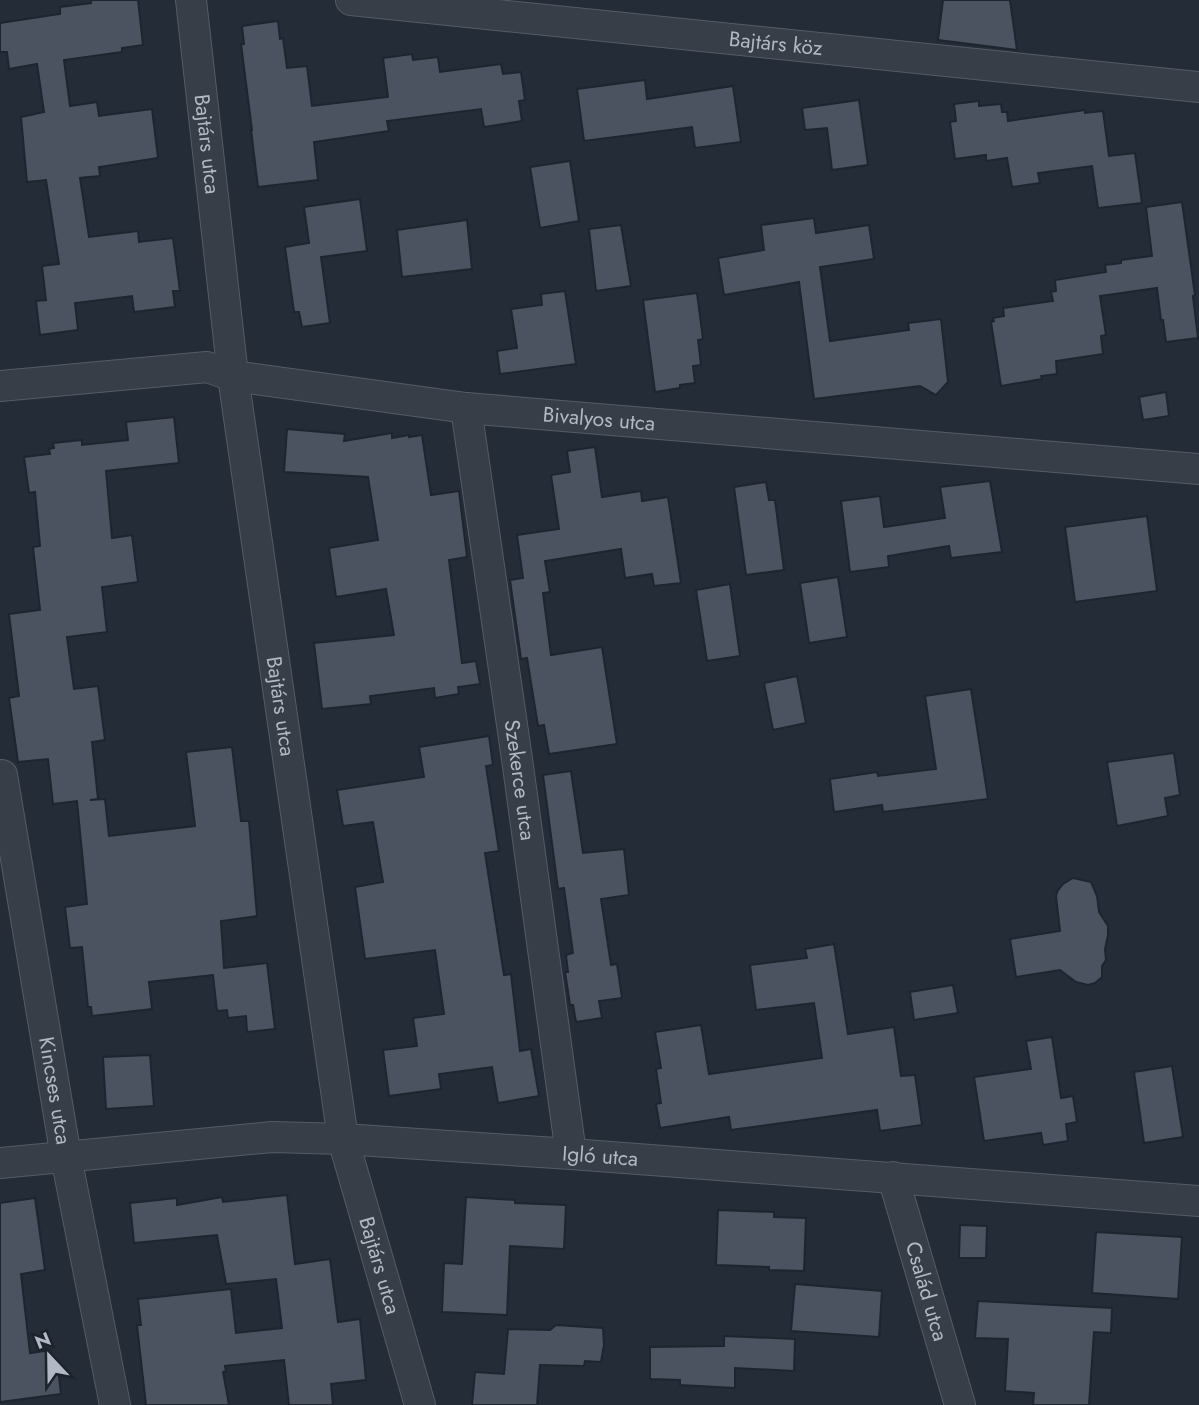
<svg xmlns="http://www.w3.org/2000/svg" width="1199" height="1405" font-family="Jost,sans-serif">
<style>
.building{fill:#4b5361;stroke:#1f252f;stroke-width:2}
.lines{fill:none;stroke-linecap:round;stroke-linejoin:round}
.minor-casing{stroke:#565c66;stroke-width:32}
.minor{stroke:#373e48;stroke-width:30}
.labels{text-anchor:middle;stroke-width:7;stroke-linejoin:round;paint-order:stroke}
.street-label{font-size:21px;fill:#b3b9c4;stroke:#1d232d}
</style>
<rect width="100%" height="100%" fill="#242c38"/>
<!-- building -->
<g class="building">
<polygon points="91,0 138,0 143,45 122,48 122,52 64,60 70,106 97,102 99,116 152,109 158,158 99,167 100,176 80,178 89,237 138,231 139,242 173,238 180,291 173,291 175,307 134,312 132,296 75,303 78,330 40,335 36,301 46,300 42,266 59,264 46,180 27,182 21,117 44,112 37,64 9,69 7,52 0,52 0,23 60,14 60,7 91,3"/>
<polygon points="943,0 1010,0 1017,50 938,40"/>
<polygon points="278,21 280,39 283,38 287,68 307,66 312,106 388,97 383,58 412,54 413,60 438,57 440,72 501,64 503,74 521,72 525,100 519,101 522,121 484,127 481,109 387,121 389,131 314,142 318,180 258,187 251,130 252,130 241,44 244,44 242,26"/>
<polygon points="645,80 647,99 733,86 741,142 695,148 692,127 584,141 577,89"/>
<polygon points="859,100 868,165 832,170 827,128 805,130 802,108"/>
<polygon points="979,101 979,106 1001,104 1002,112 1007,112 1008,121 1085,110 1085,113 1103,111 1109,156 1135,153 1142,203 1098,208 1092,166 1038,173 1040,183 1012,187 1007,158 986,161 986,155 955,159 950,122 956,121 954,104"/>
<polygon points="570,161 579,221 540,228 530,167"/>
<polygon points="360,199 367,251 321,257 330,323 302,327 299,312 294,312 285,247 309,243 304,207"/>
<polygon points="1182,202 1195,295 1193,296 1198,338 1166,342 1163,320 1161,320 1157,288 1100,296 1106,335 1101,336 1103,354 1056,361 1057,374 1041,376 1042,379 1001,386 991,322 994,321 993,318 1004,316 1003,308 1053,301 1051,292 1056,291 1055,280 1106,272 1105,265 1121,263 1121,260 1152,256 1146,207"/>
<polygon points="814,218 816,233 869,225 874,259 820,267 830,341 909,330 908,323 941,319 948,382 936,395 920,386 814,399 799,282 724,295 718,258 764,250 761,225"/>
<polygon points="467,220 472,269 402,277 397,230"/>
<polygon points="621,225 631,286 596,291 589,229"/>
<polygon points="565,291 576,364 500,374 497,351 517,348 511,309 542,305 541,294"/>
<polygon points="697,293 703,339 698,340 701,365 693,366 695,383 680,385 680,388 655,392 643,300"/>
<polygon points="1166,392 1169,416 1143,420 1139,397"/>
<polygon points="174,417 179,463 106,471 112,538 132,535 138,582 102,587 107,632 67,637 74,689 98,686 105,740 92,742 98,799 90,800 105,799 109,836 195,826 186,752 232,747 241,821 249,821 257,916 221,921 224,968 267,963 275,1029 247,1032 246,1016 228,1018 227,1010 217,1011 213,975 149,982 152,1009 92,1016 91,1007 88,1007 82,947 70,948 65,907 87,904 77,801 53,804 48,759 18,762 9,698 19,696 9,614 40,610 33,547 40,546 35,492 29,493 24,457 50,454 49,449 54,448 53,443 82,440 82,445 128,440 126,422"/>
<polygon points="287,429 345,434 344,441 392,433 392,438 409,435 409,437 422,435 431,495 459,491 467,557 449,560 462,663 476,661 480,684 458,687 459,694 435,698 434,688 370,696 371,704 322,709 314,643 394,635 386,589 336,597 329,548 378,540 368,477 284,472"/>
<polygon points="595,447 602,497 641,491 642,501 668,497 681,583 654,586 652,574 625,578 621,549 545,561 550,592 543,593 551,655 602,647 617,744 549,754 544,725 538,726 527,658 521,659 510,580 523,578 517,535 559,529 551,475 570,472 567,451"/>
<polygon points="990,481 1002,552 951,558 949,546 888,556 889,567 850,572 841,501 880,496 884,527 945,518 940,487"/>
<polygon points="766,482 769,500 775,500 784,570 746,575 734,487"/>
<polygon points="1147,516 1157,591 1075,602 1065,527"/>
<polygon points="838,577 847,637 809,643 800,583"/>
<polygon points="730,584 740,656 707,661 696,590"/>
<polygon points="797,676 806,723 773,730 764,683"/>
<polygon points="971,689 988,799 883,812 882,805 834,812 830,779 877,772 878,776 936,769 925,696"/>
<polygon points="489,736 493,765 486,766 499,851 485,853 504,975 511,974 520,1051 531,1049 539,1096 498,1103 492,1067 439,1074 441,1089 389,1096 383,1050 417,1046 413,1018 444,1014 435,950 365,959 355,887 383,882 373,822 343,826 337,790 424,777 419,747"/>
<polygon points="1174,753 1180,795 1165,798 1168,816 1117,826 1107,762"/>
<polygon points="571,771 583,853 624,849 629,895 601,899 611,965 617,964 622,998 599,1001 602,1018 576,1022 573,1005 570,1005 565,972 568,972 566,955 573,953 564,888 558,889 543,775"/>
<polygon points="1073,878 1091,882 1097,896 1099,912 1108,926 1108,935 1105,949 1106,960 1102,966 1102,977 1095,983 1088,985 1076,982 1060,970 1016,977 1010,939 1060,931 1056,896 1058,890 1063,884"/>
<polygon points="834,944 848,1034 894,1027 901,1076 915,1075 922,1125 880,1131 877,1110 731,1130 729,1117 660,1128 656,1104 661,1103 656,1069 661,1068 655,1032 701,1025 709,1074 822,1058 814,1003 756,1010 750,965 807,958 805,949"/>
<polygon points="953,985 958,1013 914,1020 910,992"/>
<polygon points="1052,1037 1061,1098 1073,1096 1077,1122 1066,1124 1068,1141 1043,1145 1041,1133 984,1141 974,1077 1031,1069 1026,1041"/>
<polygon points="150,1055 154,1106 106,1109 103,1057"/>
<polygon points="1172,1066 1183,1137 1144,1143 1134,1072"/>
<polygon points="287,1195 295,1264 330,1259 338,1322 360,1319 366,1380 331,1384 333,1405 289,1405 284,1360 225,1366 226,1371 223,1372 229,1405 146,1405 137,1325 141,1325 138,1299 231,1289 236,1333 282,1328 276,1279 226,1284 217,1235 134,1243 130,1203 177,1198 177,1205 222,1197 223,1202"/>
<polygon points="466,1197 515,1200 515,1203 566,1205 564,1249 510,1246 507,1315 442,1312 444,1263 462,1264"/>
<polygon points="35,1198 45,1270 21,1274 30,1353 51,1350 52,1360 57,1360 61,1394 0,1402 0,1203"/>
<polygon points="718,1210 774,1212 774,1217 806,1218 804,1271 769,1270 769,1267 716,1265"/>
<polygon points="960,1225 987,1226 986,1258 959,1258"/>
<polygon points="1096,1232 1182,1237 1178,1299 1092,1293"/>
<polygon points="795,1284 882,1291 879,1337 791,1331"/>
<polygon points="978,1301 1112,1308 1111,1333 1094,1332 1089,1405 1033,1405 1034,1393 1005,1391 1008,1339 975,1338"/>
<polygon points="556,1325 603,1328 604,1345 601,1362 585,1361 584,1366 540,1365 537,1405 472,1405 475,1372 504,1374 508,1329 550,1330"/>
<polygon points="724,1336 795,1339 794,1371 735,1368 735,1388 680,1385 680,1380 650,1379 650,1347 724,1346"/>
</g>
<g class="lines">
<!-- minor casing -->
<g class="minor-casing">
<g id="minor">
<path id="s1" d="M191,0L233,376L343,1139L420,1405"/>
<path id="s2" d="M351,0L1199,87"/>
<path id="s3" d="M0,386L207,367L233,376L466,408L1199,469"/>
<path id="s4" d="M466,408L517,759L571,1154"/>
<path id="s5" d="M2,775L66,1157L115,1405"/>
<path id="s6" d="M0,1163L272,1137L343,1139L571,1154L1199,1201"/>
<path id="s7" d="M893,1177L960,1405"/>
</g>
</g>
<!-- minor -->
<use href="#minor" class="minor"/>
</g>
<g class="labels">
<!-- street labels -->
<g class="street-label">
<text dy="7" stroke="none"><textPath href="#s2" startOffset="427">Bajtárs köz</textPath></text>
<text dy="7" stroke="none"><textPath href="#s1" startOffset="145">Bajtárs utca</textPath></text>
<text dy="7" stroke="none"><textPath href="#s3" startOffset="604">Bivalyos utca</textPath></text>
<text dy="7" stroke="none"><textPath href="#s1" startOffset="712">Bajtárs utca</textPath></text>
<text dy="7" stroke="none"><textPath href="#s4" startOffset="376">Szekerce utca</textPath></text>
<text dy="7" stroke="none"><textPath href="#s5" startOffset="320">Kincses utca</textPath></text>
<text dy="7" stroke="none"><textPath href="#s6" startOffset="602">Igló utca</textPath></text>
<text dy="7" stroke="none"><textPath href="#s1" startOffset="1281">Bajtárs utca</textPath></text>
<text dy="7" stroke="none"><textPath href="#s7" startOffset="119">Család utca</textPath></text>
</g>
</g>
<!-- north arrow -->
<g transform="translate(49 1356) rotate(338)" stroke="#1d232d" stroke-width="5" paint-order="stroke">
<path d="M0-5L12 26L0 18L-12 26Z" fill="#b3b9c4"/>
<text y="-10" font-size="19" font-weight="bold" text-anchor="middle" fill="#b3b9c4">N</text>
</g>
</svg>
